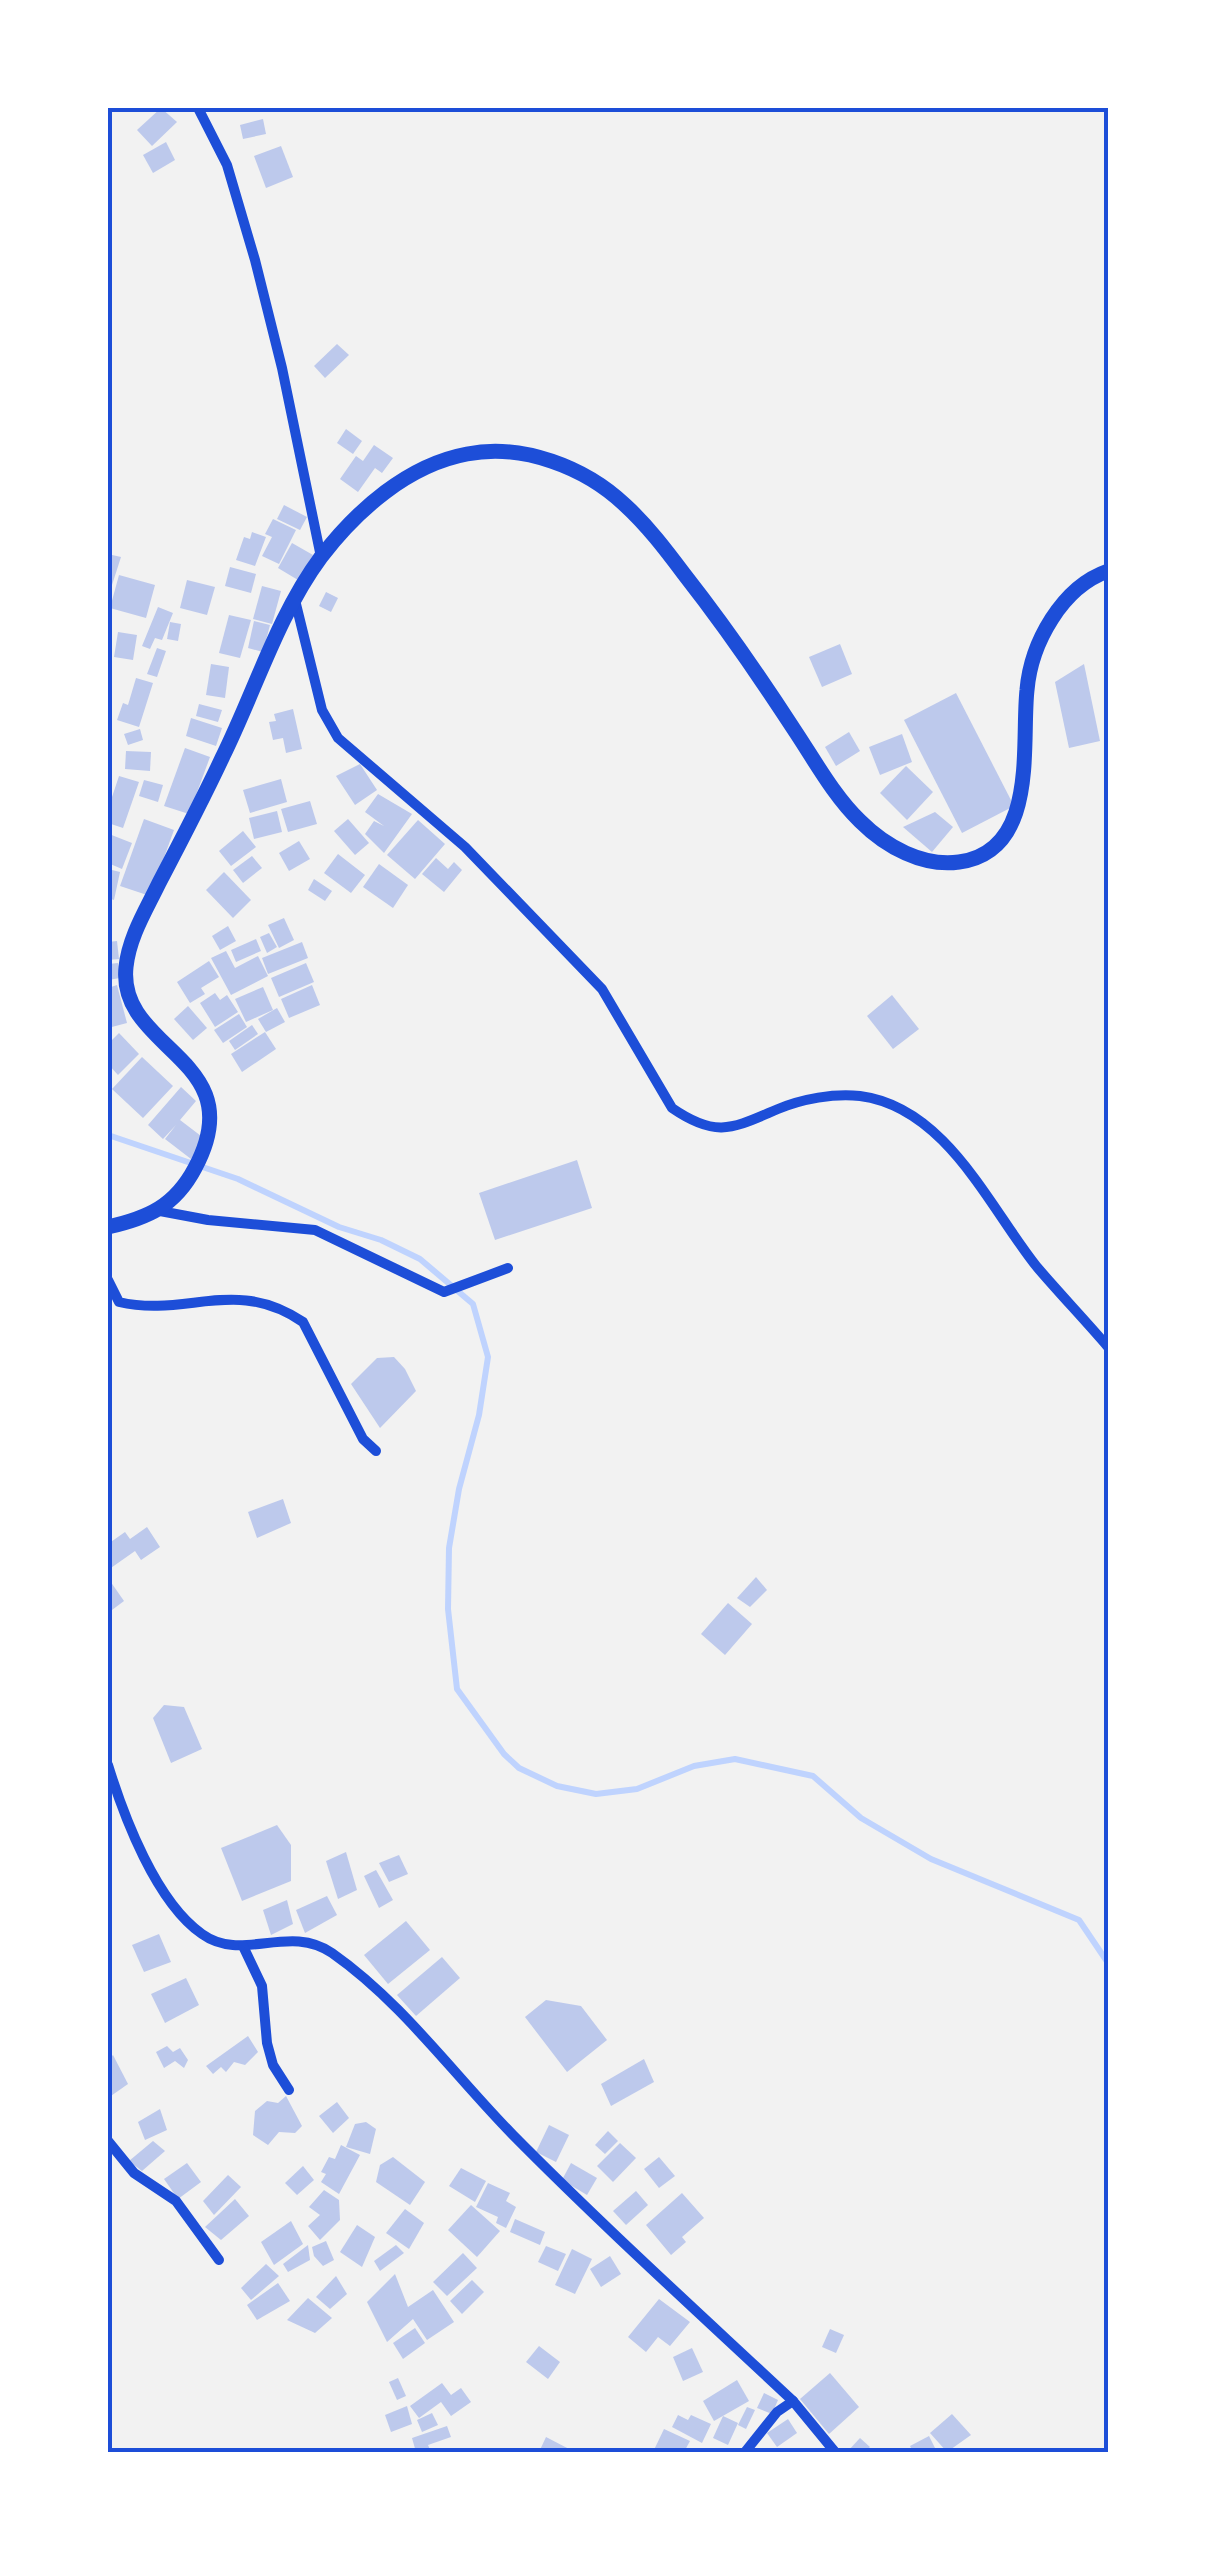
<svg xmlns="http://www.w3.org/2000/svg" width="1216" height="2560" font-family="'Times New Roman',serif">
<style>
.lines{fill:none;stroke-linecap:round;stroke-linejoin:round}
.stream{stroke:#bfd3fe;stroke-width:6}
.building{fill:#bdc9ec}
.minor{stroke:#1d4ed8;stroke-width:10}
.tertiary{stroke:#1d4ed8;stroke-width:15}
.neatline{fill:none;stroke:#1d4ed8;stroke-width:4}
</style>
<rect width="100%" height="100%" fill="#f2f2f2"/>
<g class="lines">
<!-- stream -->
<g class="stream">
<polyline points="108,349 108,405"/>
<polyline points="108,1135 238,1179 339,1227 381,1240 420,1259 473,1304 488,1357 479,1415 459,1489 449,1548 448,1609 457,1689 504,1754 519,1768 557,1786 596,1794 637,1789 694,1766 735,1759 813,1776 861,1818 931,1859 1079,1920 1108,1963"/>
</g>
</g>
<!-- building -->
<g class="building">
<polygon points="161,108 177,122 152,146 137,130"/>
<polygon points="263,119 266,134 243,139 240,125"/>
<polygon points="166,142 175,160 153,173 143,155"/>
<polygon points="281,146 293,177 266,188 254,156"/>
<polygon points="337,344 349,355 325,378 314,366"/>
<polygon points="346,429 362,441 353,454 337,443"/>
<polygon points="374,445 393,458 382,473 375,468 358,492 340,479 356,456 363,461"/>
<polygon points="284,505 307,517 300,530 277,519"/>
<polygon points="273,519 296,530 279,564 262,556 272,537 265,534"/>
<polygon points="252,532 266,537 255,566 236,560 244,537 250,539"/>
<polygon points="292,543 313,555 298,580 278,568"/>
<polygon points="108,554 121,557 112,585 108,584"/>
<polygon points="230,567 256,574 251,593 225,586"/>
<polygon points="119,575 155,585 146,618 110,608"/>
<polygon points="187,580 215,587 207,615 180,608"/>
<polygon points="262,586 281,591 272,624 253,619"/>
<polygon points="326,592 338,598 331,612 319,606"/>
<polygon points="158,607 173,613 162,640 155,638 150,649 142,646"/>
<polygon points="229,615 251,620 240,658 219,653"/>
<polygon points="254,621 270,625 263,652 248,648"/>
<polygon points="170,622 181,624 178,641 167,639"/>
<polygon points="118,632 137,635 133,660 114,657"/>
<polygon points="840,644 852,674 822,687 809,657"/>
<polygon points="157,648 166,651 157,677 147,674"/>
<polygon points="211,664 229,667 225,698 206,695"/>
<polygon points="1084,664 1100,741 1069,748 1055,682"/>
<polygon points="136,678 153,683 139,727 117,720 123,703 128,705"/>
<polygon points="956,693 1014,806 962,833 904,720"/>
<polygon points="199,704 222,710 218,722 196,716"/>
<polygon points="293,709 302,749 286,753 283,738 273,740 269,722 276,721 274,714"/>
<polygon points="191,718 222,728 216,746 186,736"/>
<polygon points="140,729 143,740 128,745 124,734"/>
<polygon points="849,732 860,751 836,766 825,747"/>
<polygon points="902,734 912,762 880,775 869,747"/>
<polygon points="185,748 210,757 189,814 164,806"/>
<polygon points="126,751 151,752 150,771 125,769"/>
<polygon points="360,764 377,790 355,805 336,776"/>
<polygon points="906,766 933,792 907,820 880,793"/>
<polygon points="119,776 139,782 123,828 108,823 108,809"/>
<polygon points="281,779 287,802 250,813 243,790"/>
<polygon points="144,780 163,785 158,802 139,796"/>
<polygon points="378,794 412,814 384,853 365,834 374,821 384,826 365,812"/>
<polygon points="310,801 317,824 288,832 281,809"/>
<polygon points="277,811 282,832 254,839 249,818"/>
<polygon points="935,812 953,827 932,852 903,827"/>
<polygon points="144,819 174,830 150,896 120,886"/>
<polygon points="348,819 369,843 355,855 334,831"/>
<polygon points="418,820 445,844 415,879 387,855"/>
<polygon points="243,831 256,847 231,866 219,851"/>
<polygon points="109,834 132,843 122,869 108,863"/>
<polygon points="299,841 310,859 289,871 279,853"/>
<polygon points="338,854 365,875 351,893 324,873"/>
<polygon points="252,856 262,868 243,883 233,870"/>
<polygon points="436,858 448,869 454,862 462,870 444,892 422,874"/>
<polygon points="379,864 408,885 393,908 363,887"/>
<polygon points="108,869 120,872 114,900 108,898"/>
<polygon points="224,872 251,900 233,918 206,890"/>
<polygon points="314,879 332,891 325,901 308,890"/>
<polygon points="284,918 294,940 279,948 268,925"/>
<polygon points="228,926 236,941 220,950 212,936"/>
<polygon points="269,933 277,947 267,953 260,937"/>
<polygon points="256,939 261,951 236,962 231,950"/>
<polygon points="117,941 119,959 108,960 108,942"/>
<polygon points="302,942 308,958 268,974 262,958"/>
<polygon points="226,951 235,968 258,956 268,976 231,995 211,958"/>
<polygon points="209,961 219,977 201,988 205,994 190,1003 177,982"/>
<polygon points="118,963 120,978 108,980 108,964"/>
<polygon points="306,963 314,982 279,997 271,978"/>
<polygon points="117,985 127,1023 108,1028 108,988"/>
<polygon points="312,985 320,1005 289,1018 281,999"/>
<polygon points="263,987 273,1010 246,1022 235,999"/>
<polygon points="215,993 220,1000 227,995 238,1012 215,1027 200,1003"/>
<polygon points="892,995 919,1029 893,1049 867,1016"/>
<polygon points="188,1006 207,1028 193,1040 174,1019"/>
<polygon points="277,1008 285,1022 266,1032 258,1019"/>
<polygon points="239,1014 247,1027 223,1043 214,1030"/>
<polygon points="252,1025 258,1034 235,1050 229,1041"/>
<polygon points="265,1032 276,1049 242,1072 231,1054"/>
<polygon points="119,1033 139,1054 118,1075 108,1064 108,1044"/>
<polygon points="142,1057 173,1086 143,1118 112,1089"/>
<polygon points="181,1087 196,1101 180,1120 205,1139 191,1159 165,1139 176,1125 163,1139 148,1125"/>
<polygon points="577,1160 592,1208 495,1240 479,1193"/>
<polygon points="394,1357 405,1369 416,1391 380,1428 351,1384 377,1358"/>
<polygon points="283,1499 291,1523 257,1538 248,1512"/>
<polygon points="147,1527 160,1547 141,1560 135,1551 108,1570 108,1544 125,1532 130,1539"/>
<polygon points="756,1577 767,1590 750,1607 737,1598"/>
<polygon points="108,1578 124,1601 108,1613"/>
<polygon points="728,1603 752,1624 725,1655 701,1634"/>
<polygon points="164,1705 184,1707 202,1749 171,1763 153,1718"/>
<polygon points="277,1825 291,1845 291,1881 242,1901 221,1848"/>
<polygon points="346,1852 357,1890 338,1899 326,1861"/>
<polygon points="399,1855 408,1874 389,1882 379,1863"/>
<polygon points="376,1870 393,1900 379,1908 364,1876"/>
<polygon points="327,1896 337,1915 305,1933 296,1910"/>
<polygon points="287,1900 293,1924 271,1935 263,1910"/>
<polygon points="406,1921 430,1950 388,1984 364,1955"/>
<polygon points="159,1934 171,1962 144,1972 132,1945"/>
<polygon points="442,1957 460,1978 416,2016 397,1995"/>
<polygon points="186,1978 199,2005 165,2023 151,1994"/>
<polygon points="546,2000 581,2006 607,2040 567,2072 525,2017"/>
<polygon points="248,2036 258,2052 245,2065 234,2062 226,2072 221,2067 213,2074 206,2066"/>
<polygon points="167,2046 173,2052 180,2048 188,2060 184,2068 175,2061 164,2068 156,2052"/>
<polygon points="113,2055 128,2084 108,2098 108,2060"/>
<polygon points="644,2059 654,2082 611,2106 601,2084"/>
<polygon points="286,2096 302,2126 295,2133 279,2132 268,2145 253,2135 255,2111 267,2101 278,2103"/>
<polygon points="337,2102 349,2118 333,2133 319,2116"/>
<polygon points="160,2109 167,2130 145,2140 138,2122"/>
<polygon points="366,2122 376,2129 370,2154 346,2147 355,2124"/>
<polygon points="549,2125 569,2135 556,2162 536,2152"/>
<polygon points="608,2131 618,2141 605,2154 595,2145"/>
<polygon points="153,2141 165,2151 142,2171 129,2161"/>
<polygon points="620,2143 636,2158 613,2182 597,2166"/>
<polygon points="341,2145 360,2155 339,2194 321,2182 326,2174 321,2172 329,2157 335,2159"/>
<polygon points="393,2157 425,2182 410,2205 376,2182 380,2165"/>
<polygon points="659,2157 675,2176 659,2188 644,2169"/>
<polygon points="187,2163 201,2182 178,2199 164,2179"/>
<polygon points="571,2163 597,2178 587,2195 562,2180"/>
<polygon points="303,2166 314,2180 297,2195 285,2183"/>
<polygon points="461,2168 486,2181 475,2202 449,2186"/>
<polygon points="228,2175 241,2187 214,2215 203,2201"/>
<polygon points="488,2183 510,2193 506,2201 516,2207 506,2228 496,2223 498,2217 476,2207"/>
<polygon points="324,2190 339,2200 340,2220 320,2240 308,2226 320,2215 309,2207"/>
<polygon points="636,2191 648,2205 626,2225 613,2211"/>
<polygon points="682,2193 704,2218 682,2237 686,2242 671,2255 646,2225"/>
<polygon points="235,2199 249,2216 221,2240 205,2227"/>
<polygon points="471,2205 500,2231 477,2257 448,2230"/>
<polygon points="405,2209 424,2223 409,2249 386,2233"/>
<polygon points="515,2219 545,2232 540,2245 510,2232"/>
<polygon points="291,2221 303,2244 274,2265 261,2242"/>
<polygon points="357,2225 375,2237 362,2267 340,2252"/>
<polygon points="326,2241 334,2260 323,2266 314,2256 312,2247"/>
<polygon points="308,2245 310,2260 288,2272 283,2264"/>
<polygon points="396,2245 404,2253 380,2271 374,2261"/>
<polygon points="546,2246 566,2254 558,2271 538,2262"/>
<polygon points="572,2249 592,2259 575,2294 555,2285"/>
<polygon points="463,2253 477,2268 447,2296 433,2282"/>
<polygon points="610,2256 621,2274 601,2287 590,2269"/>
<polygon points="266,2264 279,2276 251,2300 241,2288"/>
<polygon points="395,2274 408,2307 433,2290 454,2322 427,2340 413,2319 387,2342 367,2302"/>
<polygon points="336,2276 347,2294 330,2309 316,2297"/>
<polygon points="472,2280 484,2292 462,2314 450,2301"/>
<polygon points="278,2283 290,2301 257,2320 247,2305"/>
<polygon points="308,2298 332,2318 315,2333 287,2320"/>
<polygon points="659,2299 690,2322 670,2346 658,2337 646,2352 628,2337"/>
<polygon points="415,2328 425,2343 403,2359 393,2343"/>
<polygon points="830,2329 844,2335 836,2353 822,2347"/>
<polygon points="539,2346 560,2362 548,2379 526,2362"/>
<polygon points="692,2348 703,2372 683,2381 673,2357"/>
<polygon points="830,2373 859,2407 829,2434 800,2399"/>
<polygon points="398,2378 406,2396 397,2400 389,2382"/>
<polygon points="737,2380 749,2401 714,2421 703,2401"/>
<polygon points="442,2383 451,2395 461,2388 471,2402 451,2416 441,2402 419,2418 410,2406"/>
<polygon points="764,2393 778,2400 772,2414 757,2408"/>
<polygon points="407,2406 412,2424 391,2432 385,2415"/>
<polygon points="747,2407 755,2410 746,2429 738,2425"/>
<polygon points="432,2413 438,2425 422,2432 417,2420"/>
<polygon points="952,2414 971,2435 947,2452 930,2433"/>
<polygon points="678,2415 688,2420 691,2415 711,2424 702,2443 672,2427"/>
<polygon points="723,2416 738,2423 728,2445 713,2438"/>
<polygon points="788,2419 797,2433 777,2447 767,2433"/>
<polygon points="447,2426 451,2437 428,2445 431,2452 416,2452 412,2438"/>
<polygon points="664,2429 690,2441 684,2452 653,2452"/>
<polygon points="929,2436 935,2448 926,2452 913,2452 910,2446"/>
<polygon points="546,2437 571,2450 570,2452 539,2452"/>
<polygon points="860,2438 870,2447 865,2452 847,2452"/>
</g>
<g class="lines">
<!-- minor -->
<g class="minor">
<polyline points="198,108 227,165 255,260 282,368 321,557"/>
<path d="M295,600L322,710L338,738L465,847L602,989L672,1108C717,1139 733,1128 778,1109C802,1099 834,1093 860,1096C946,1107 989,1207 1037,1267C1060,1294 1085,1320 1108,1347"/>
<polyline points="160,1211 208,1220 315,1230 444,1292 508,1268"/>
<path d="M108,1280L119,1302C187,1318 235,1276 303,1322L363,1439L376,1451"/>
<path d="M108,1765C124,1817 156,1902 202,1934C242,1963 289,1923 332,1953C402,2002 454,2075 513,2135C604,2227 699,2313 793,2401L777,2412L745,2452"/>
<polyline points="243,1946 262,1986 267,2043 273,2065 289,2090"/>
<polyline points="108,2141 134,2173 176,2201 219,2260"/>
<polyline points="793,2401 835,2452"/>
</g>
<!-- tertiary -->
<path class="tertiary" d="M108,1227C148,1218 175,1206 195,1168C254,1058 117,1051 126,967C129,937 146,910 159,883C181,841 203,799 223,756C255,691 278,615 321,557C357,510 408,465 467,454C522,443 585,467 625,505C647,525 666,550 684,574C724,625 760,677 795,731C815,761 834,796 860,821C886,847 923,867 959,862C1039,851 1021,745 1027,690C1031,643 1062,587 1108,571"/>
</g>
<!-- border -->
<rect width="1216" height="2560" fill="none" stroke="#ffffff" stroke-width="220"/>
<rect x="110" y="110" width="996" height="2340" class="neatline"/>
</svg>
